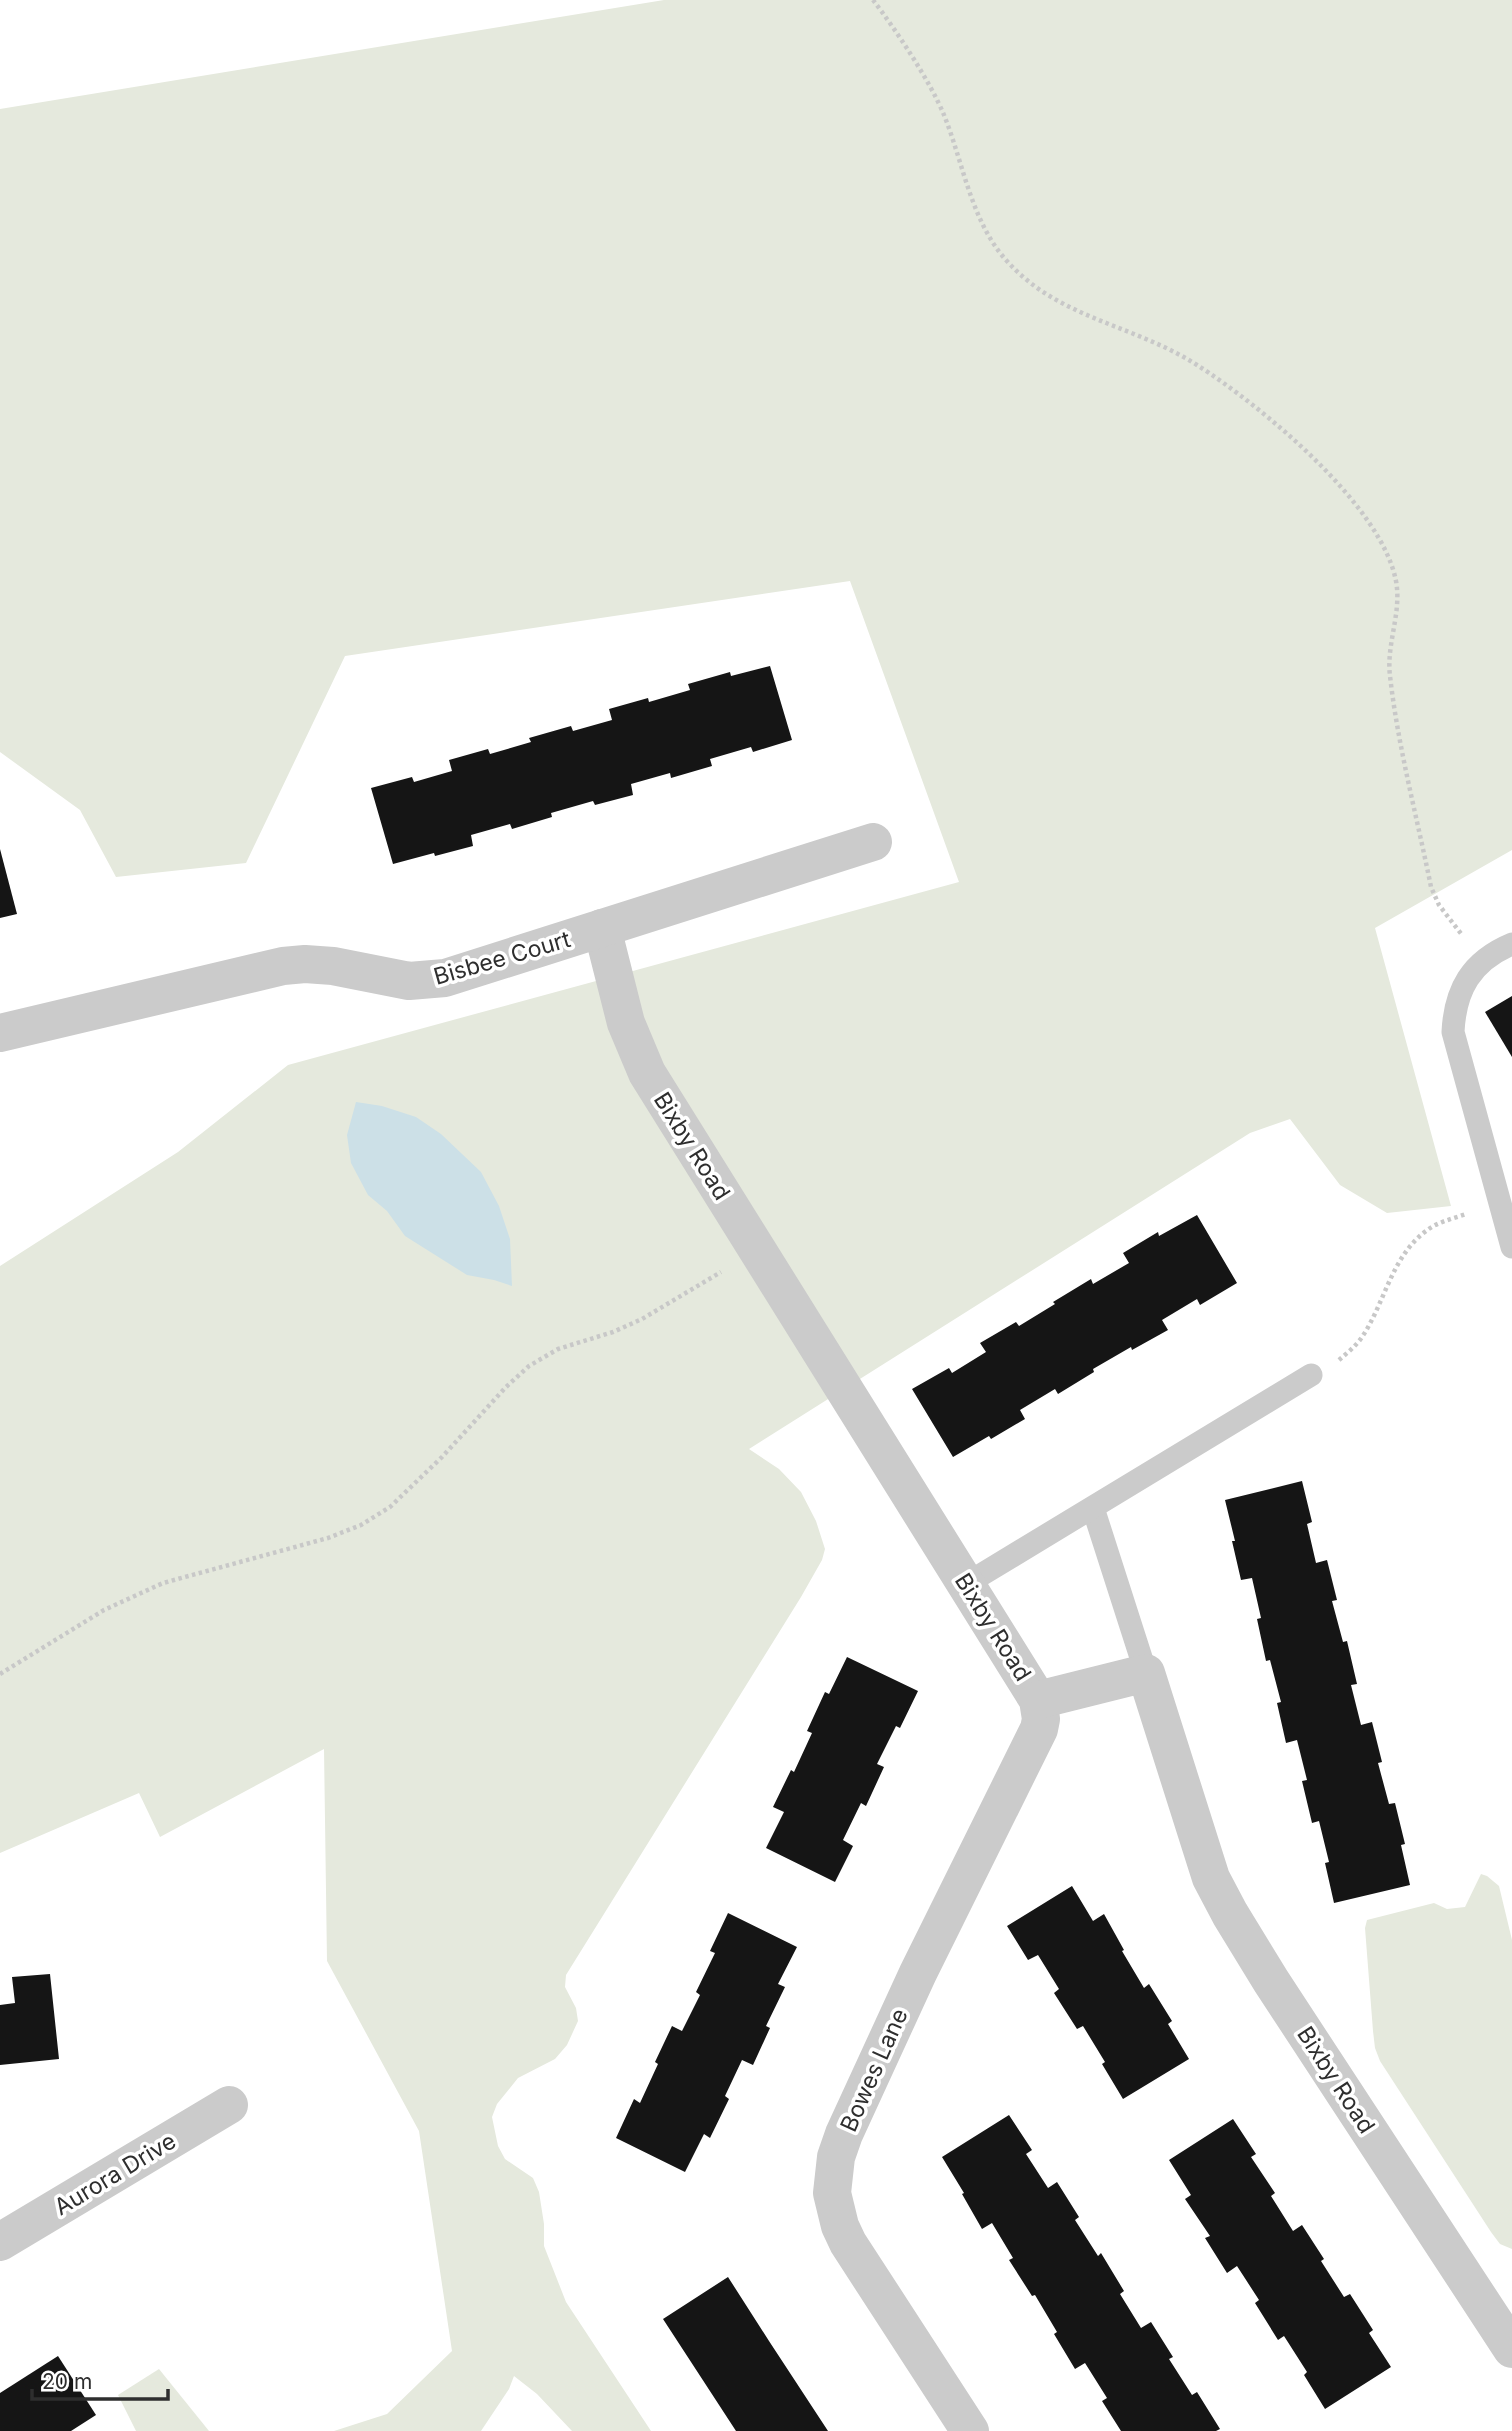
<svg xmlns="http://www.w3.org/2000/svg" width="1512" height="2431" font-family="Inter,sans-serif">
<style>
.green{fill:#e5e9dd}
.water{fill:#cce0e7}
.building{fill:#151515}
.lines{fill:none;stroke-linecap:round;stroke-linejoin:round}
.path{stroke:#c8c8c8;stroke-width:4.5;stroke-dasharray:3.5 3.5;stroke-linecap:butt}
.lane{stroke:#cbcbcb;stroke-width:23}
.street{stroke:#cbcbcb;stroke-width:38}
.labels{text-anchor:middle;stroke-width:7;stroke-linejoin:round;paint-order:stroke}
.street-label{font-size:23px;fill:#2e2e2e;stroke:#fff}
</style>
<rect width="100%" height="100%" fill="#fff"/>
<!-- green -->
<g class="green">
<polygon points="664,0 1512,0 1512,850 1375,928 1451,1206 1387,1213 1340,1185 1290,1119 1250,1133 749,1449 779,1469 801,1492 816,1521 825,1549 822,1560 801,1597 566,1975 565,1987 576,2008 578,2021 567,2045 555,2059 518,2078 497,2104 492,2117 498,2146 505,2159 533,2178 539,2192 544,2224 544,2246 566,2302 651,2431 572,2431 537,2394 514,2376 509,2389 481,2431 334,2431 387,2414 452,2351 419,2131 327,1961 324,1749 160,1837 139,1793 0,1853 0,1266 178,1152 288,1065 959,882 850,581 345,656 246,863 116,877 80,810 0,752 0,109"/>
<polygon points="1481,1874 1487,1876 1499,1886 1512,1940 1512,2249 1500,2244 1491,2232 1380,2061 1375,2048 1373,2031 1365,1928 1367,1920 1434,1903 1447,1909 1465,1907"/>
<polygon points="159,2369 209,2431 136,2431 118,2395"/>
</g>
<!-- water -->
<polygon class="water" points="356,1102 382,1106 416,1117 441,1134 481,1172 499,1206 510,1239 512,1286 494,1280 467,1275 405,1236 387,1211 368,1195 351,1163 347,1135"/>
<!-- building -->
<g class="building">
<polygon points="770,666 792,740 753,752 751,747 710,759 712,766 671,778 670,773 631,784 633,795 595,805 593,801 551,813 552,817 512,829 510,824 471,835 473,846 435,856 434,853 393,864 371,788 412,777 414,782 452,771 449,760 488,749 490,754 531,742 529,738 571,726 573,731 612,720 609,709 648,698 649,702 690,690 688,684 730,672 731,676"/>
<polygon points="0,849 17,914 0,918"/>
<polygon points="1512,996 1512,1057 1485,1012"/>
<polygon points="1197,1215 1237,1283 1200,1305 1197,1299 1162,1320 1168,1330 1132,1350 1131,1347 1093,1369 1094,1372 1058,1394 1055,1389 1020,1410 1025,1419 991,1439 989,1436 953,1457 912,1389 949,1368 952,1373 986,1352 980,1343 1016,1322 1019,1326 1055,1304 1053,1302 1091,1279 1093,1284 1129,1263 1123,1253 1158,1232 1159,1236"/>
<polygon points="1302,1481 1312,1522 1307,1524 1316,1563 1327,1560 1337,1600 1332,1601 1343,1642 1347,1641 1357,1684 1351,1685 1361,1725 1372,1722 1382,1762 1378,1763 1389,1804 1395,1803 1405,1844 1401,1845 1410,1885 1334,1903 1325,1863 1329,1862 1319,1821 1312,1823 1302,1781 1307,1780 1297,1740 1286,1743 1277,1703 1281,1702 1270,1660 1266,1661 1257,1619 1261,1618 1252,1578 1241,1580 1232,1541 1235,1541 1225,1500"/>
<polygon points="847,1657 918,1691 900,1728 896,1726 877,1764 884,1767 866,1806 861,1803 843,1840 853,1846 835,1882 766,1848 784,1812 773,1807 791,1770 794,1772 812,1733 807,1731 825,1692 829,1694"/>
<polygon points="1072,1886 1093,1921 1104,1914 1124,1950 1122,1951 1144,1988 1149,1984 1172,2021 1168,2024 1189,2059 1123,2099 1102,2064 1105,2062 1083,2026 1077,2029 1054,1993 1059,1989 1038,1955 1028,1960 1007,1926"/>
<polygon points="728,1913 797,1947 778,1984 785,1987 766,2026 770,2028 753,2065 742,2060 725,2096 729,2099 710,2138 704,2134 685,2172 616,2138 634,2099 640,2103 658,2064 655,2062 672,2026 682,2031 700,1995 696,1992 715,1953 710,1951"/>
<polygon points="50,1974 59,2059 0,2065 0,2005 15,2003 12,1977"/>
<polygon points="1009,2115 1032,2150 1026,2154 1048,2188 1057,2182 1079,2217 1075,2220 1098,2256 1101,2253 1124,2291 1120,2294 1141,2328 1151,2322 1173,2357 1169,2359 1192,2395 1197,2392 1220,2429 1216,2431 1121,2431 1102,2401 1107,2398 1085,2363 1075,2369 1054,2334 1057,2332 1035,2295 1032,2296 1009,2260 1013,2258 992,2223 982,2229 962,2194 964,2193 942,2157"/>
<polygon points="1233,2119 1256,2154 1251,2157 1275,2193 1271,2196 1293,2231 1302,2225 1324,2259 1321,2261 1344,2297 1350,2294 1373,2330 1369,2333 1391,2367 1325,2409 1304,2375 1307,2372 1284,2336 1278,2340 1255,2303 1259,2300 1237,2266 1227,2273 1205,2238 1210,2236 1185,2199 1191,2195 1169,2160"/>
<polygon points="728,2277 769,2341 828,2431 736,2431 663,2319"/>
<polygon points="58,2356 96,2415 71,2431 0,2431 0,2393"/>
</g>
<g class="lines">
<!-- path -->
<g class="path">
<path d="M873,0C896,30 930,81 944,115C963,162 971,221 1006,260C1058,319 1133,324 1197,365C1261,406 1381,504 1396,581C1402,613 1386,644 1390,676C1398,747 1417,817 1431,887L1439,905L1462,935"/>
<path d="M1339,1360C1347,1353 1356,1346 1362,1337C1385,1303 1391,1257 1426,1231C1437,1222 1452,1219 1466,1214"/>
<polyline points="0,1674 104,1610 163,1583 328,1538 361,1525 390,1507 442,1457 506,1387 529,1366 558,1349 613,1332 642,1319 721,1272"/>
</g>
<!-- lane -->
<g class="lane">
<path d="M1512,944C1471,961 1455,990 1453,1032L1512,1247"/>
<polyline points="1093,1508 1146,1673"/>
<polyline points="966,1584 1311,1375"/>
</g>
<!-- street -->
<g class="street">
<polyline points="602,928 626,1023 647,1073 1038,1700 1041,1719 1039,1729 918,1973 844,2134 836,2157 832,2193 840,2226 848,2243 970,2431"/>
<polyline points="0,1033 283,966 305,964 333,966 409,981 445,978 873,842"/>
<polyline points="1038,1700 1146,1673 1211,1878 1230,1914 1271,1981 1512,2349"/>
<polyline points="0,2242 229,2105"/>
</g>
</g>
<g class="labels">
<!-- street labels -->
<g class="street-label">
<text transform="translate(502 958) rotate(-16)" y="8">Bisbee Court</text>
<text transform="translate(692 1146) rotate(58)" y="8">Bixby Road</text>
<text transform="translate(993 1627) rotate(58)" y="8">Bixby Road</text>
<text transform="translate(874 2070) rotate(-66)" y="8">Bowes Lane</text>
<text transform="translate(1336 2080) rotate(57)" y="8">Bixby Road</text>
<text transform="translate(115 2174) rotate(-31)" y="8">Aurora Drive</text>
</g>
</g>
<!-- scale -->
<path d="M32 2389v10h136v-10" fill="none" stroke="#2e2e2e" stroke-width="3.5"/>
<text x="42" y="2389" font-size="21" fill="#2e2e2e" stroke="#ffffff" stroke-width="5" paint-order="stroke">20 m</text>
</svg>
